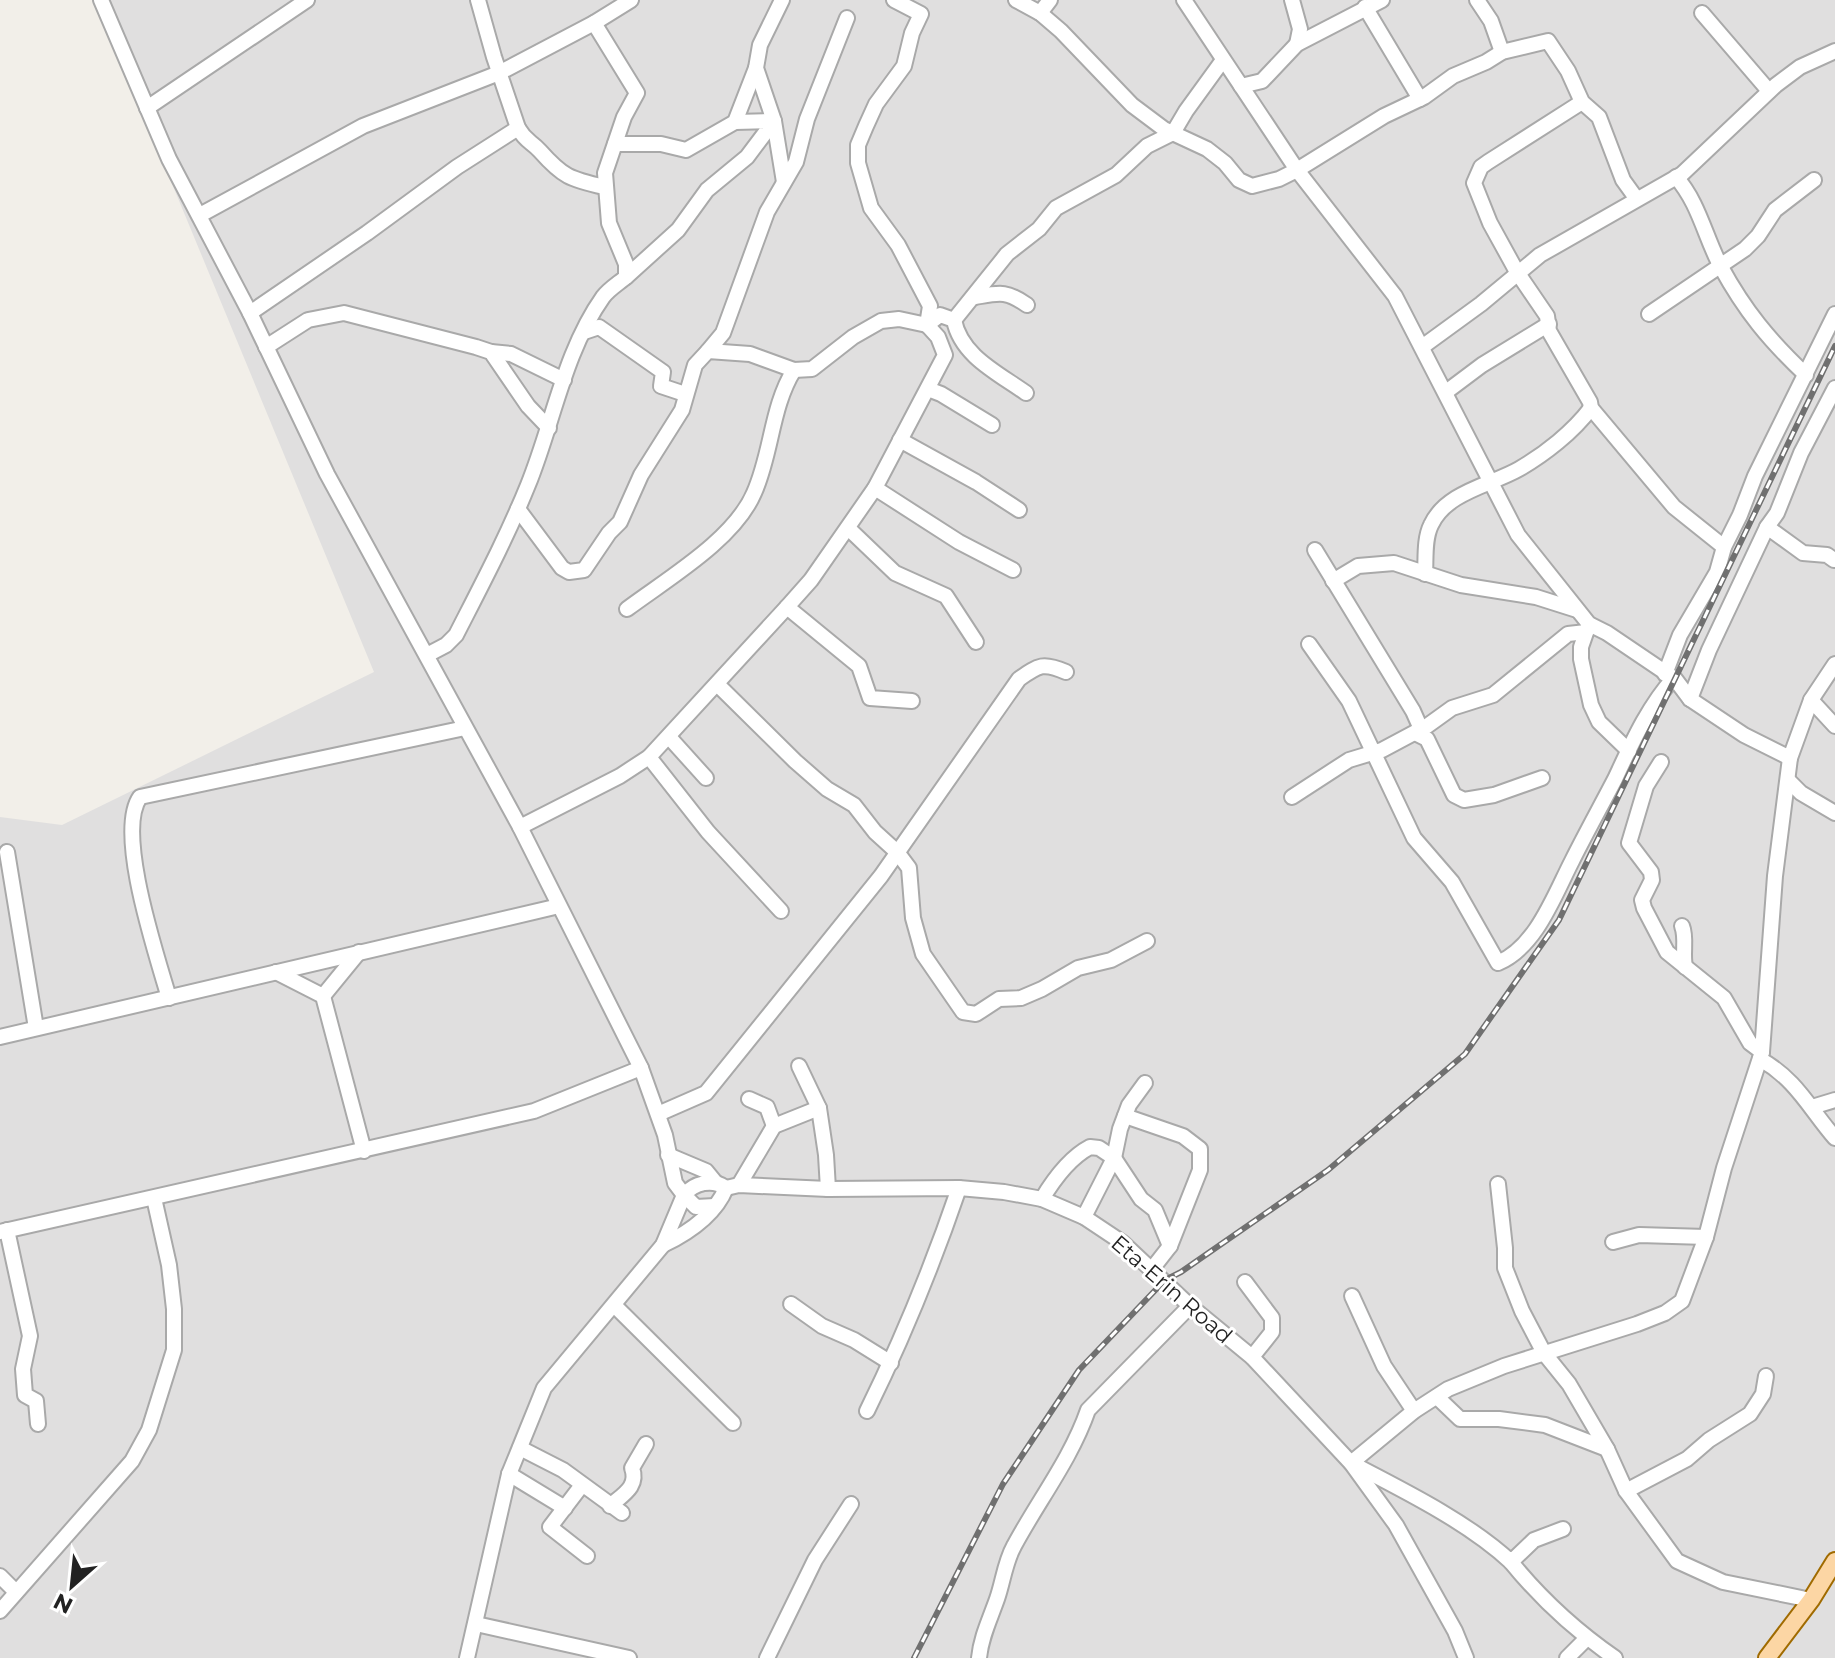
<svg xmlns="http://www.w3.org/2000/svg" width="1835" height="1658" font-family="Montserrat,sans-serif">
<style>
.residential{fill:#e0dfdf}
.lines{fill:none;stroke-linecap:round;stroke-linejoin:round}
.minor-casing{stroke:#a9a9a9;stroke-width:18}
.major-casing{stroke:#a06b00;stroke-width:20}
.minor{stroke:#fff;stroke-width:14}
.major{stroke:#fcd6a4;stroke-width:16}
.rail-casing{stroke:#707070;stroke-width:6}
.rail{stroke:#fff;stroke-width:3;stroke-dasharray:9;stroke-linecap:butt}
.labels{text-anchor:middle;stroke-width:6;stroke-linejoin:round;paint-order:stroke}
.street-label{font-size:22px;fill:#222;stroke:#fff}
</style>
<rect width="100%" height="100%" fill="#f2efe9"/>
<!-- residential -->
<polygon class="residential" points="96,0 1835,0 1835,1658 0,1658 0,817 62,825 374,672"/>
<g class="lines">
<!-- minor casing -->
<g class="minor-casing">
<g id="minor">
<polyline points="101,0 169,159 250,313 327,474 520,827 641,1068 665,1135 675,1183 684,1195 663,1245 544,1388 509,1474 467,1658"/>
<polyline points="782,0 760,45 756,68 774,121 784,182"/>
<polyline points="1016,0 1040,13 1061,31 1132,105 1164,129 1207,149 1225,163 1239,180 1252,186 1279,179 1297,170 1384,116 1424,97 1453,76 1486,62 1502,52 1548,41 1568,71 1582,102 1599,117 1623,180 1636,198"/>
<polyline points="1184,0 1297,170 1395,296 1518,535 1589,624 1607,633 1675,679 1690,699 1744,735 1790,758"/>
<polyline points="1292,0 1300,29 1297,44"/>
<polyline points="1477,0 1491,21 1502,52"/>
<polyline points="1365,7 1420,99"/>
<polyline points="1040,13 1050,0"/>
<polyline points="1702,13 1769,91"/>
<polyline points="1241,86 1262,81 1297,44 1382,0"/>
<polyline points="1582,102 1488,162 1481,167 1474,183 1490,223 1517,272 1547,316 1549,331 1590,402 1591,408 1674,507 1724,547"/>
<polyline points="147,108 307,0"/>
<path d="M518,128C526,142 531,141 540,151C563,177 570,179 604,187"/>
<polyline points="615,144 661,144 686,150 735,122 756,68"/>
<path d="M1676,177C1699,203 1705,237 1721,267C1745,311 1769,340 1806,375"/>
<polyline points="200,215 363,126 499,73 594,23 631,0"/>
<polyline points="626,277 678,230 707,190 747,157 774,121 735,122"/>
<path d="M975,297C999,293 1006,290 1027,305"/>
<polyline points="250,313 367,233 457,167 518,128 494,57 478,0"/>
<polyline points="1649,314 1745,249 1758,236 1775,210 1814,180"/>
<polyline points="954,320 1007,254 1039,229 1056,208 1116,175 1147,146 1173,133 1186,111 1223,60"/>
<polyline points="584,332 599,327 663,372 661,386 685,394"/>
<polyline points="266,347 308,320 344,313 476,347 491,352 528,406 549,428"/>
<polyline points="1422,347 1481,304 1540,255 1682,174 1776,85 1800,67 1835,51"/>
<polyline points="708,351 723,333 767,212 796,162 807,119 847,18"/>
<polyline points="491,352 511,354 564,380"/>
<polyline points="928,389 941,394 992,425"/>
<polyline points="1446,392 1482,365 1549,324"/>
<polyline points="900,440 976,482 1019,510"/>
<polyline points="875,488 959,542 1013,570"/>
<path d="M518,509L562,568L569,572L584,570L609,533L620,522L641,475L682,410L695,365L708,351L750,354L794,370L812,369L853,337L881,321L899,319L927,325L940,315L954,320C961,356 998,373 1026,393"/>
<polyline points="1767,527 1803,553 1827,555 1834,560"/>
<polyline points="848,528 895,573 946,596 976,642"/>
<polyline points="1315,550 1413,711 1421,729"/>
<path d="M1425,574C1426,559 1424,539 1431,525C1446,492 1491,485 1519,469C1545,454 1573,432 1591,408"/>
<polyline points="1333,581 1358,566 1394,563 1461,585 1536,597 1577,610"/>
<polyline points="787,607 859,666 870,698 912,701"/>
<path d="M627,609C667,579 734,540 754,493C772,453 771,407 794,370"/>
<polyline points="1589,624 1581,647 1581,659 1591,705 1599,722 1629,751"/>
<path d="M1309,644L1349,701L1414,838L1452,882L1498,963C1536,947 1554,896 1572,861C1586,833 1601,806 1615,779C1631,745 1648,706 1674,678"/>
<path d="M427,655L446,645L456,635C481,586 507,537 528,485C553,424 564,352 603,297C609,289 619,283 626,277V264L609,223L605,173L624,117L637,93L594,23"/>
<polyline points="1665,674 1680,635 1717,572 1724,547 1740,515 1755,476 1835,314"/>
<polyline points="717,684 795,761 827,789 854,805 875,832 897,852 909,868 913,918 923,954 963,1012 976,1014 999,999 1021,998 1042,989 1078,968 1111,960 1147,941"/>
<polyline points="1690,699 1709,650 1767,527 1777,513 1801,453 1835,388"/>
<polyline points="1811,700 1835,726"/>
<polyline points="1415,733 1427,739 1454,795 1464,800 1494,795 1542,778"/>
<polyline points="669,737 706,778"/>
<polyline points="649,757 708,832 781,911"/>
<polyline points="1661,762 1646,786 1629,843 1651,872 1652,880 1642,900 1644,908 1667,952 1724,998 1750,1043 1762,1052"/>
<polyline points="1788,780 1801,793 1835,813"/>
<polyline points="1292,797 1349,760 1382,750 1427,726 1452,708 1493,695 1568,634 1586,632"/>
<polyline points="520,827 620,776 649,757 787,607 811,580 875,488 945,355 938,337 927,325 930,306 898,245 871,208 858,163 858,145 866,126 876,104 904,66 912,33 921,14 894,0"/>
<polyline points="7,852 36,1028"/>
<path d="M1682,926C1687,938 1682,953 1685,967"/>
<polyline points="276,972 323,996 364,1151"/>
<polyline points="323,996 359,952"/>
<path d="M169,998C157,956 115,832 140,797L465,728"/>
<polyline points="0,1037 559,906"/>
<path d="M1760,1059C1797,1080 1809,1108 1835,1138"/>
<polyline points="799,1066 819,1108 826,1155 828,1189"/>
<polyline points="749,1099 767,1107 774,1126"/>
<polyline points="1812,1107 1835,1100"/>
<path d="M658,1114L706,1093L881,876L1019,679C1039,665 1043,662 1066,672"/>
<polyline points="1125,1116 1183,1136 1200,1149 1200,1170 1170,1246 1152,1269"/>
<polyline points="668,1155 706,1171 715,1182"/>
<polyline points="1498,1184 1505,1248 1505,1268 1522,1311 1544,1353 1569,1384 1607,1449 1626,1491 1677,1561 1723,1582 1811,1600"/>
<polyline points="739,1185 774,1126 819,1108"/>
<polyline points="726,1188 739,1185 828,1189 959,1188 1004,1192 1042,1199 1084,1217 1123,1243 1190,1306 1252,1357 1351,1463 1396,1525 1455,1631 1466,1658"/>
<path d="M1042,1199C1054,1179 1069,1158 1090,1147L1099,1148L1114,1158L1141,1199L1155,1210L1170,1246"/>
<path d="M715,1206L696,1207L684,1195C694,1183 712,1178 726,1188"/>
<polyline points="1084,1217 1114,1158 1120,1129 1129,1105 1145,1083"/>
<polyline points="7,1230 30,1336 23,1369 25,1395 36,1401 38,1424"/>
<polyline points="0,1232 534,1111 641,1068"/>
<polyline points="1613,1242 1639,1235 1706,1237"/>
<path d="M663,1245C688,1233 715,1215 726,1188"/>
<polyline points="1245,1282 1272,1318 1272,1332 1252,1357"/>
<polyline points="1352,1296 1384,1366 1414,1411"/>
<polyline points="791,1304 822,1326 854,1340 891,1363"/>
<polyline points="615,1306 733,1423"/>
<polyline points="1437,1397 1460,1419 1499,1419 1545,1425 1607,1449"/>
<path d="M867,1411C904,1336 932,1267 959,1188"/>
<polyline points="520,1448 563,1470 622,1513"/>
<polyline points="509,1474 565,1508"/>
<polyline points="582,1485 550,1527 587,1556"/>
<polyline points="1626,1491 1687,1459 1709,1440 1750,1414 1763,1394 1766,1376"/>
<path d="M610,1506C622,1495 639,1487 632,1468L646,1444"/>
<path d="M1563,1529L1534,1540L1511,1562C1468,1522 1403,1490 1351,1463L1414,1411L1448,1389L1504,1366L1637,1324L1665,1313L1682,1301L1706,1237L1724,1168L1762,1052L1775,876L1790,758L1811,700L1835,664"/>
<path d="M1511,1562C1541,1599 1576,1631 1615,1658"/>
<polyline points="0,1576 16,1592"/>
<polyline points="0,1611 132,1461 149,1430 174,1350 174,1309 169,1265 154,1198"/>
<polyline points="476,1624 629,1658"/>
<polyline points="767,1658 815,1560 851,1504"/>
<path d="M979,1658C981,1637 990,1619 997,1599C1003,1582 1005,1562 1014,1546C1038,1501 1071,1459 1088,1410L1190,1306"/>
<polyline points="1567,1658 1587,1638"/>
</g>
</g>
<!-- major casing -->
<g class="major-casing">
<polyline id="major" points="1767,1658 1811,1600 1835,1561"/>
</g>
<!-- minor -->
<use href="#minor" class="minor"/>
<!-- major -->
<use href="#major" class="major"/>
<!-- rail casing -->
<g class="rail-casing">
<polyline id="rail" points="914,1658 1003,1484 1079,1370 1165,1280 1181,1272 1328,1170 1465,1054 1559,920 1835,346"/>
</g>
<!-- rail -->
<use href="#rail" class="rail"/>
</g>
<g class="labels">
<!-- street labels -->
<g class="street-label">
<text transform="translate(1172 1289) rotate(41)" y="8">Eta-Erin Road</text>
</g>
</g>
<!-- north arrow -->
<g transform="translate(72 1586) rotate(207)" stroke="#ffffff" stroke-width="6" paint-order="stroke">
<path d="M0-6L14 30L0 20L-14 30Z" fill="#222222"/>
<text y="-12" font-size="22" font-weight="bold" text-anchor="middle" fill="#222222">N</text>
</g>
</svg>
